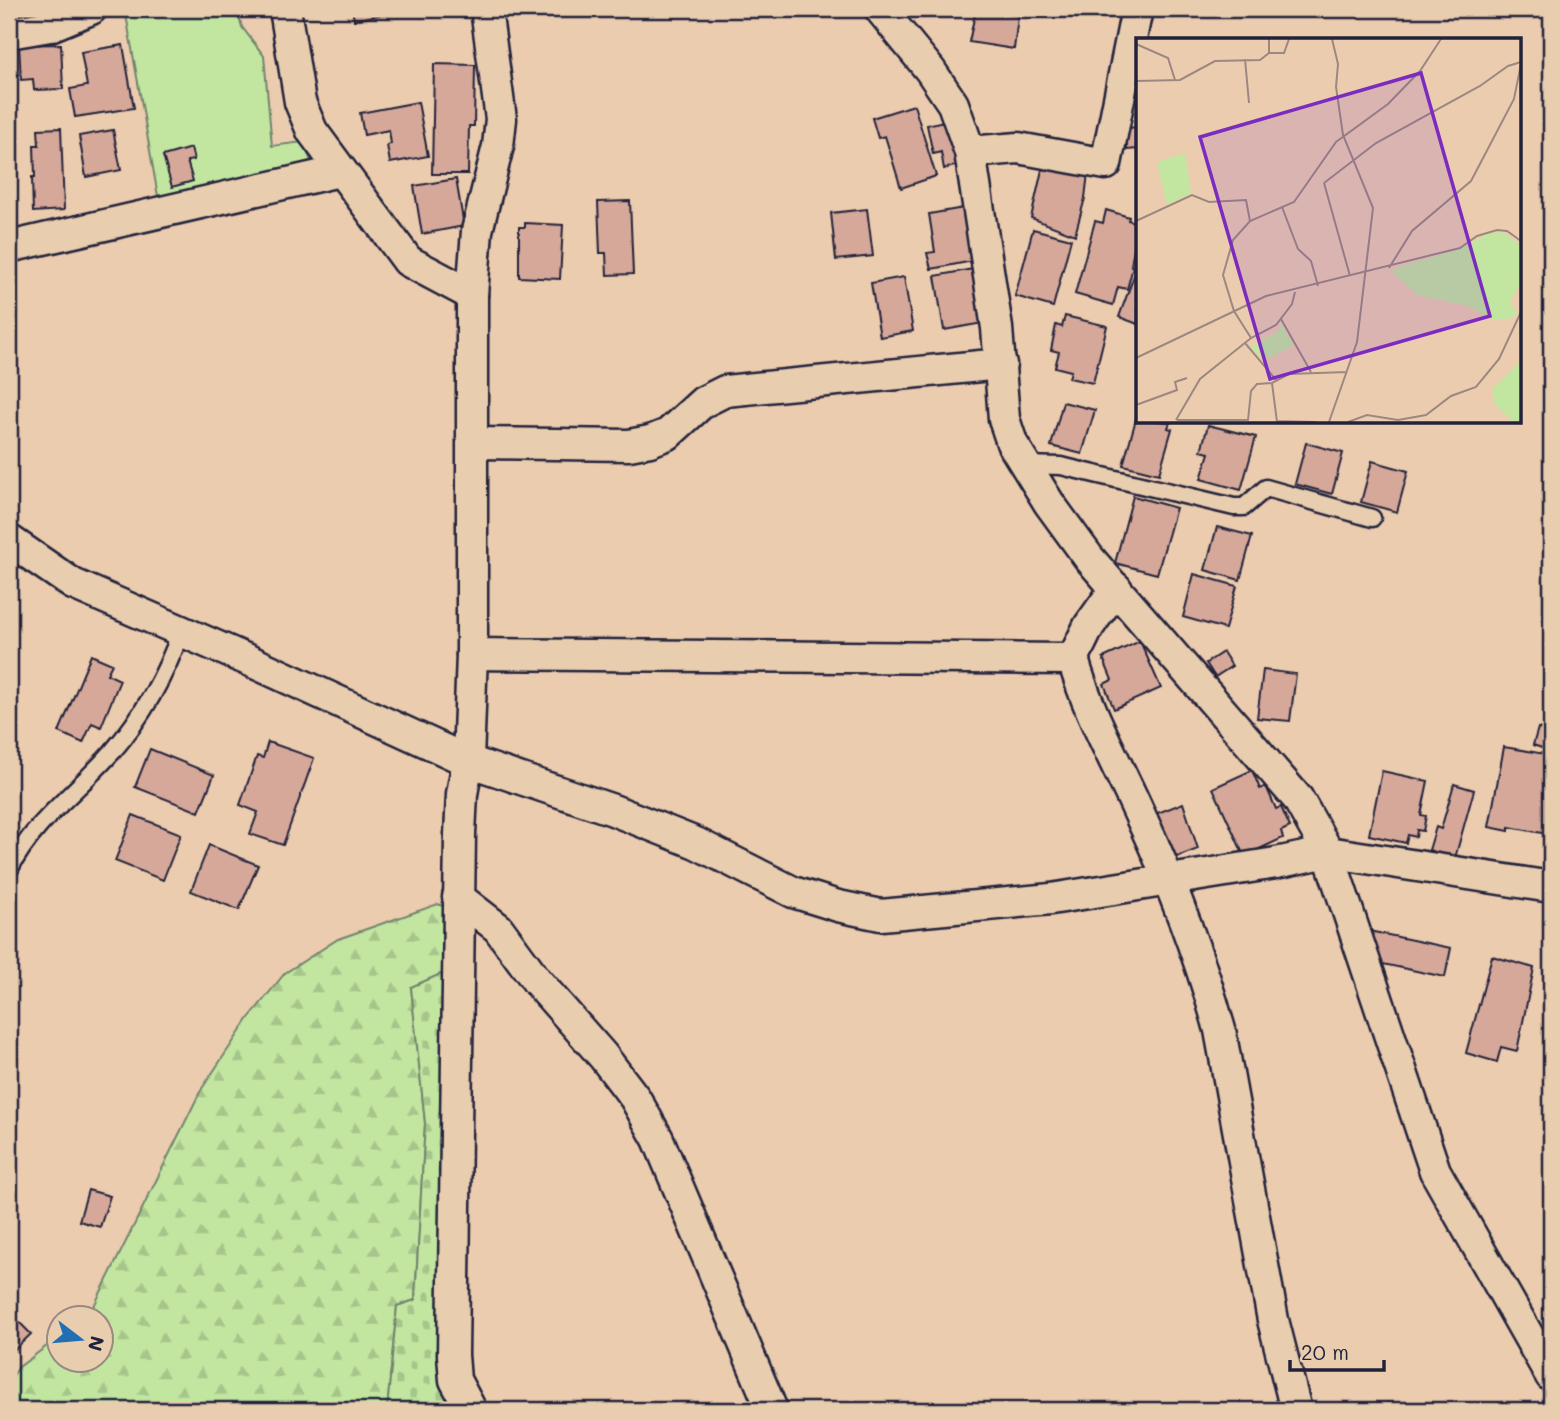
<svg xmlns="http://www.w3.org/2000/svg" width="1560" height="1419" font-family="Mali,sans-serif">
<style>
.grass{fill:#c2e6a0;stroke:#72846e;stroke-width:2}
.forest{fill:url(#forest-firs);stroke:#72846e;stroke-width:2}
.cemetery{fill:url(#cemetery-stones);stroke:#72846e;stroke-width:2}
.building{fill:#d6a89a;stroke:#22223b;stroke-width:2}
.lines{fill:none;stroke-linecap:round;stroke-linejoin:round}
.lane-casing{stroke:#22223b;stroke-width:21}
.street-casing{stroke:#22223b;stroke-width:35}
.lane{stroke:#e8cdaf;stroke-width:16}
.street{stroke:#e8cdaf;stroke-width:30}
.inset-road{fill:none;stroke:#9b8881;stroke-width:2}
.view{fill:#7b2cbf;fill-opacity:0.15;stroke:#7b2cbf;stroke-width:3.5}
.inset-edge{fill:none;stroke:#22223b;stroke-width:3.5}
</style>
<defs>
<pattern id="forest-firs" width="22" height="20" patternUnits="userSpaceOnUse" patternTransform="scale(1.75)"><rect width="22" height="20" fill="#c2e6a0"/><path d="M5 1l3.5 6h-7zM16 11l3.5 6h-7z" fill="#a6c58b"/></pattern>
<pattern id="cemetery-stones" width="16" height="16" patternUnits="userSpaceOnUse" patternTransform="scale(1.75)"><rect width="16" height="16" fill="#c2e6a0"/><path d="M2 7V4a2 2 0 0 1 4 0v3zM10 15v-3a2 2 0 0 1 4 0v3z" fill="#a6c58b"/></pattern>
</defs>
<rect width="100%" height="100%" fill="#ecccaf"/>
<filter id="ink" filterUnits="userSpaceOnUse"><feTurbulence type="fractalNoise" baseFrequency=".0143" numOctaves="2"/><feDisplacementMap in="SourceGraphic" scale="14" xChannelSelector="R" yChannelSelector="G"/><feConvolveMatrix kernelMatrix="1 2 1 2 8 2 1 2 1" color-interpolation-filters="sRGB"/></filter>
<g filter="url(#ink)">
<!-- grass -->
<polygon class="grass" points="125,9 237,9 242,27 264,56 272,146 303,142 311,161 299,168 159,202"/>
<!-- forest -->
<polygon class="forest" points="438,904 449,909 450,970 411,987 425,1123 415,1300 397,1306 387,1410 9,1410 9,1381 19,1367 59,1337 60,1360 102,1360 102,1318 83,1317 95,1304 201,1090 249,1018 285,973 338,939"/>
<!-- cemetery -->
<polygon class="cemetery" points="450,970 464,1410 387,1410 397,1306 415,1300 425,1123 411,987"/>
<!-- building -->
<g class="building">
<polygon points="352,9 398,9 399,11 354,20"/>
<polygon points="976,9 1019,9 1014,49 969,42"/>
<polygon points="61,44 63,89 34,90 33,79 21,80 19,45"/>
<polygon points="123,45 134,108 75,117 70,89 87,86 81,52"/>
<polygon points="434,64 475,65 474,126 469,126 468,174 432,174"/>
<polygon points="418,102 428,156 390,163 387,145 391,144 389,130 364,135 360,113"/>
<polygon points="914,105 936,176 901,188 885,136 878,138 872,118"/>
<polygon points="948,120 958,165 944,169 941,152 933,154 927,125"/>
<polygon points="1138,127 1138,149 1127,150 1127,128"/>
<polygon points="61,128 64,210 33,212 32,177 35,177 34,145 39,145 38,129"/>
<polygon points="113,130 121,170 86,177 79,136"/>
<polygon points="191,148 194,160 187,161 193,181 172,187 163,156"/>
<polygon points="1044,161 1088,173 1085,198 1075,235 1031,218"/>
<polygon points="456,179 464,226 422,234 414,186"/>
<polygon points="630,201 633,274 607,275 606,253 600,253 598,202"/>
<polygon points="964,208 973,261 931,269 927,253 935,252 929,214"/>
<polygon points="867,209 873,256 836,260 831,213"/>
<polygon points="1106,210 1129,217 1128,220 1138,223 1131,266 1133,267 1127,289 1118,287 1113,305 1075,294 1095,221 1103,223"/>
<polygon points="525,223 563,225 560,279 519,277 519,227 525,227"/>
<polygon points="1033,229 1071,239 1053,307 1015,296"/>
<polygon points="973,269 983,323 944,330 935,276"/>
<polygon points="1135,273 1138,274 1138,324 1119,317"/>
<polygon points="904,277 913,331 880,337 871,283"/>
<polygon points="1065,316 1107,326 1093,383 1069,378 1071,371 1055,367 1059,352 1051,350 1056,325 1062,327"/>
<polygon points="1063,402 1095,410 1082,454 1051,446"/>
<polygon points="1136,419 1170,422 1168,428 1172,429 1159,474 1123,465"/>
<polygon points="1208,425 1256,437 1241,490 1201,479 1209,453 1201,451"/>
<polygon points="1306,443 1343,453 1332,494 1295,484"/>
<polygon points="1372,461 1408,471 1397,512 1361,502"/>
<polygon points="1133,496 1176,508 1157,574 1115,563"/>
<polygon points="1217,527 1252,536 1240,580 1205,570"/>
<polygon points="1194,574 1237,586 1225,629 1183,617"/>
<polygon points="1140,641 1161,688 1114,709 1104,684 1112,680 1103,658"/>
<polygon points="1223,652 1232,666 1215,677 1206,663"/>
<polygon points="91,655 112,664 107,674 120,680 101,727 92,723 83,743 59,732"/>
<polygon points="1263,670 1296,674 1290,721 1257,718"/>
<polygon points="1538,728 1551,732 1551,751 1533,745"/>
<polygon points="268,742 314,758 283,845 250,834 258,812 240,805 257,756 263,758"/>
<polygon points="1504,747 1551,755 1551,817 1548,834 1509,827 1509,831 1489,827"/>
<polygon points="150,749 214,775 199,812 135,787"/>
<polygon points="1252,770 1260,789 1266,786 1276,809 1281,807 1290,827 1281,831 1283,838 1244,856 1213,788"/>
<polygon points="1382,771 1428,781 1421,815 1426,816 1423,831 1417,830 1416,837 1408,835 1406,843 1369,835"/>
<polygon points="1454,784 1474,790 1455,858 1429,850 1436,827 1441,829"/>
<polygon points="1183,803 1198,849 1172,859 1155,814"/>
<polygon points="133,815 181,834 163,880 115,861"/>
<polygon points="209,845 258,865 239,910 191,891"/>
<polygon points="1369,931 1451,948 1445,977 1378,963"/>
<polygon points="1492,956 1534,968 1517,1051 1501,1047 1497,1062 1466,1053"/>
<polygon points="88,1190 110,1196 100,1227 79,1221"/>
<polygon points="17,1320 31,1334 9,1355 9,1328"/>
<polygon points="1388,1403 1437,1404 1437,1410 1387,1410"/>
</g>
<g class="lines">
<!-- lane casing -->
<g class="lane-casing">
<g id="lane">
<polyline points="1025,465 1061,466 1234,507 1244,507 1266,488 1372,518"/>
<path d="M9,870C33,822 77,792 112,752C144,715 165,677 181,631"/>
</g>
</g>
<!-- street casing -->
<g class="street-casing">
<g id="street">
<polyline points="285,9 300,102 312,131 408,261 472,295"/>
<polyline points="880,9 930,70 953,104 970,152 997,328 1004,419 1012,443 1049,503 1089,558 1298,799 1328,852 1435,1171 1551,1376"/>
<polyline points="9,33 50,26 91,9"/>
<polyline points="970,152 1018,148 1106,164 1137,9"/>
<polyline points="9,247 340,171"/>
<polyline points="473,443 629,445 650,441 668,434 703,402 725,391 1001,364"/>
<polyline points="9,540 73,584 248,660 468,761 613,810 696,843 793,892 838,906 881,915 1051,899 1276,863 1328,852 1551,887"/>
<path d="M1116,588L1089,626L1073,659C1088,713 1117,763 1140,815C1172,884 1200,957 1220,1030L1273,1320L1296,1410"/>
<polyline points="472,654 1073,659"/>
<polyline points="458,897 498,928 537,981 603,1056 635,1098 658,1139 772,1410"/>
<polyline points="471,1410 455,1380 453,1355 460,834 462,794 468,761 472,654 472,295 477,231 498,146 501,119 486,9"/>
</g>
</g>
<!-- lane -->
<use href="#lane" class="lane"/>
<!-- street -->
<use href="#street" class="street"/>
</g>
</g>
<!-- overview -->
<g transform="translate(1136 38)">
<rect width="385" height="385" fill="#ecccaf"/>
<path d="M144,285L158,307L129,322L114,309L144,292Z" fill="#c2e6a0"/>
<path d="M367,194L385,208V244L374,264L381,275L377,280L358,282L332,268L281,257L255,233L265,228L269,233L317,219L350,196ZM385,323V384H377L359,367L356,351Z" fill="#c2e6a0"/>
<path d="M349,198L355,205L341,217L317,219L269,233L265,228L324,211Z" fill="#c2e6a0"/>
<path d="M49,115L55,155L31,167L21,124Z" fill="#c2e6a0"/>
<path class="inset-road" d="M0,6L32,20L39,42M133,15H148L153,1M109,21L113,65M0,43L44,42L79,23L124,22L133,15V1M188,145L240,105L344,48L372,28L385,24M188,145L214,238M146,169L162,211L175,223L182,248M0,183L56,157L73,164L110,162L114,183M253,230L276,193L335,143L378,61L385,26M145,281L175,334M115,300L98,273L87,237L97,202L114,183L158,164L200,104L252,66L284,33L305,1M109,305L141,343M0,320L130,258L324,210L341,198L361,192L371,193L385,203M136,345L141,384M0,367L41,352L39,344L51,340M40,382L64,341L115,300L140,287L156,266L159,254M41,382H112L115,353L121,346L136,345L153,336L211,334M141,383L180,384M193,384L221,304L237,170L207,97L200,49L202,26L196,1M212,384L231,377L262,382L290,377L315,358L340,349L363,321L385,274"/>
<path class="view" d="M285,35L354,278L134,341L64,99Z"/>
<rect width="385" height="385" class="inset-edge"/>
</g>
<!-- margin -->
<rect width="1560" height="1419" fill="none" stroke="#e8cdaf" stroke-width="35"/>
<rect x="18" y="18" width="1525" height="1384" fill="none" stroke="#22223b" stroke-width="2.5" filter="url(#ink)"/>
<!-- north arrow -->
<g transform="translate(80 1339) rotate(106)"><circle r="33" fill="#e8cdaf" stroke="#998981" stroke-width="2"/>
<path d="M0-5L12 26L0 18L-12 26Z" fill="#1f6fb2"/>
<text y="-10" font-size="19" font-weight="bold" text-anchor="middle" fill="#22223b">N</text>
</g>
<!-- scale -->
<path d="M1290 1360v10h94v-10" fill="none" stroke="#22223b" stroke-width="3.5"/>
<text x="1301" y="1360" font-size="21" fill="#22223b" stroke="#e8cdaf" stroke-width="5" paint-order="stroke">20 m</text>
</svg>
